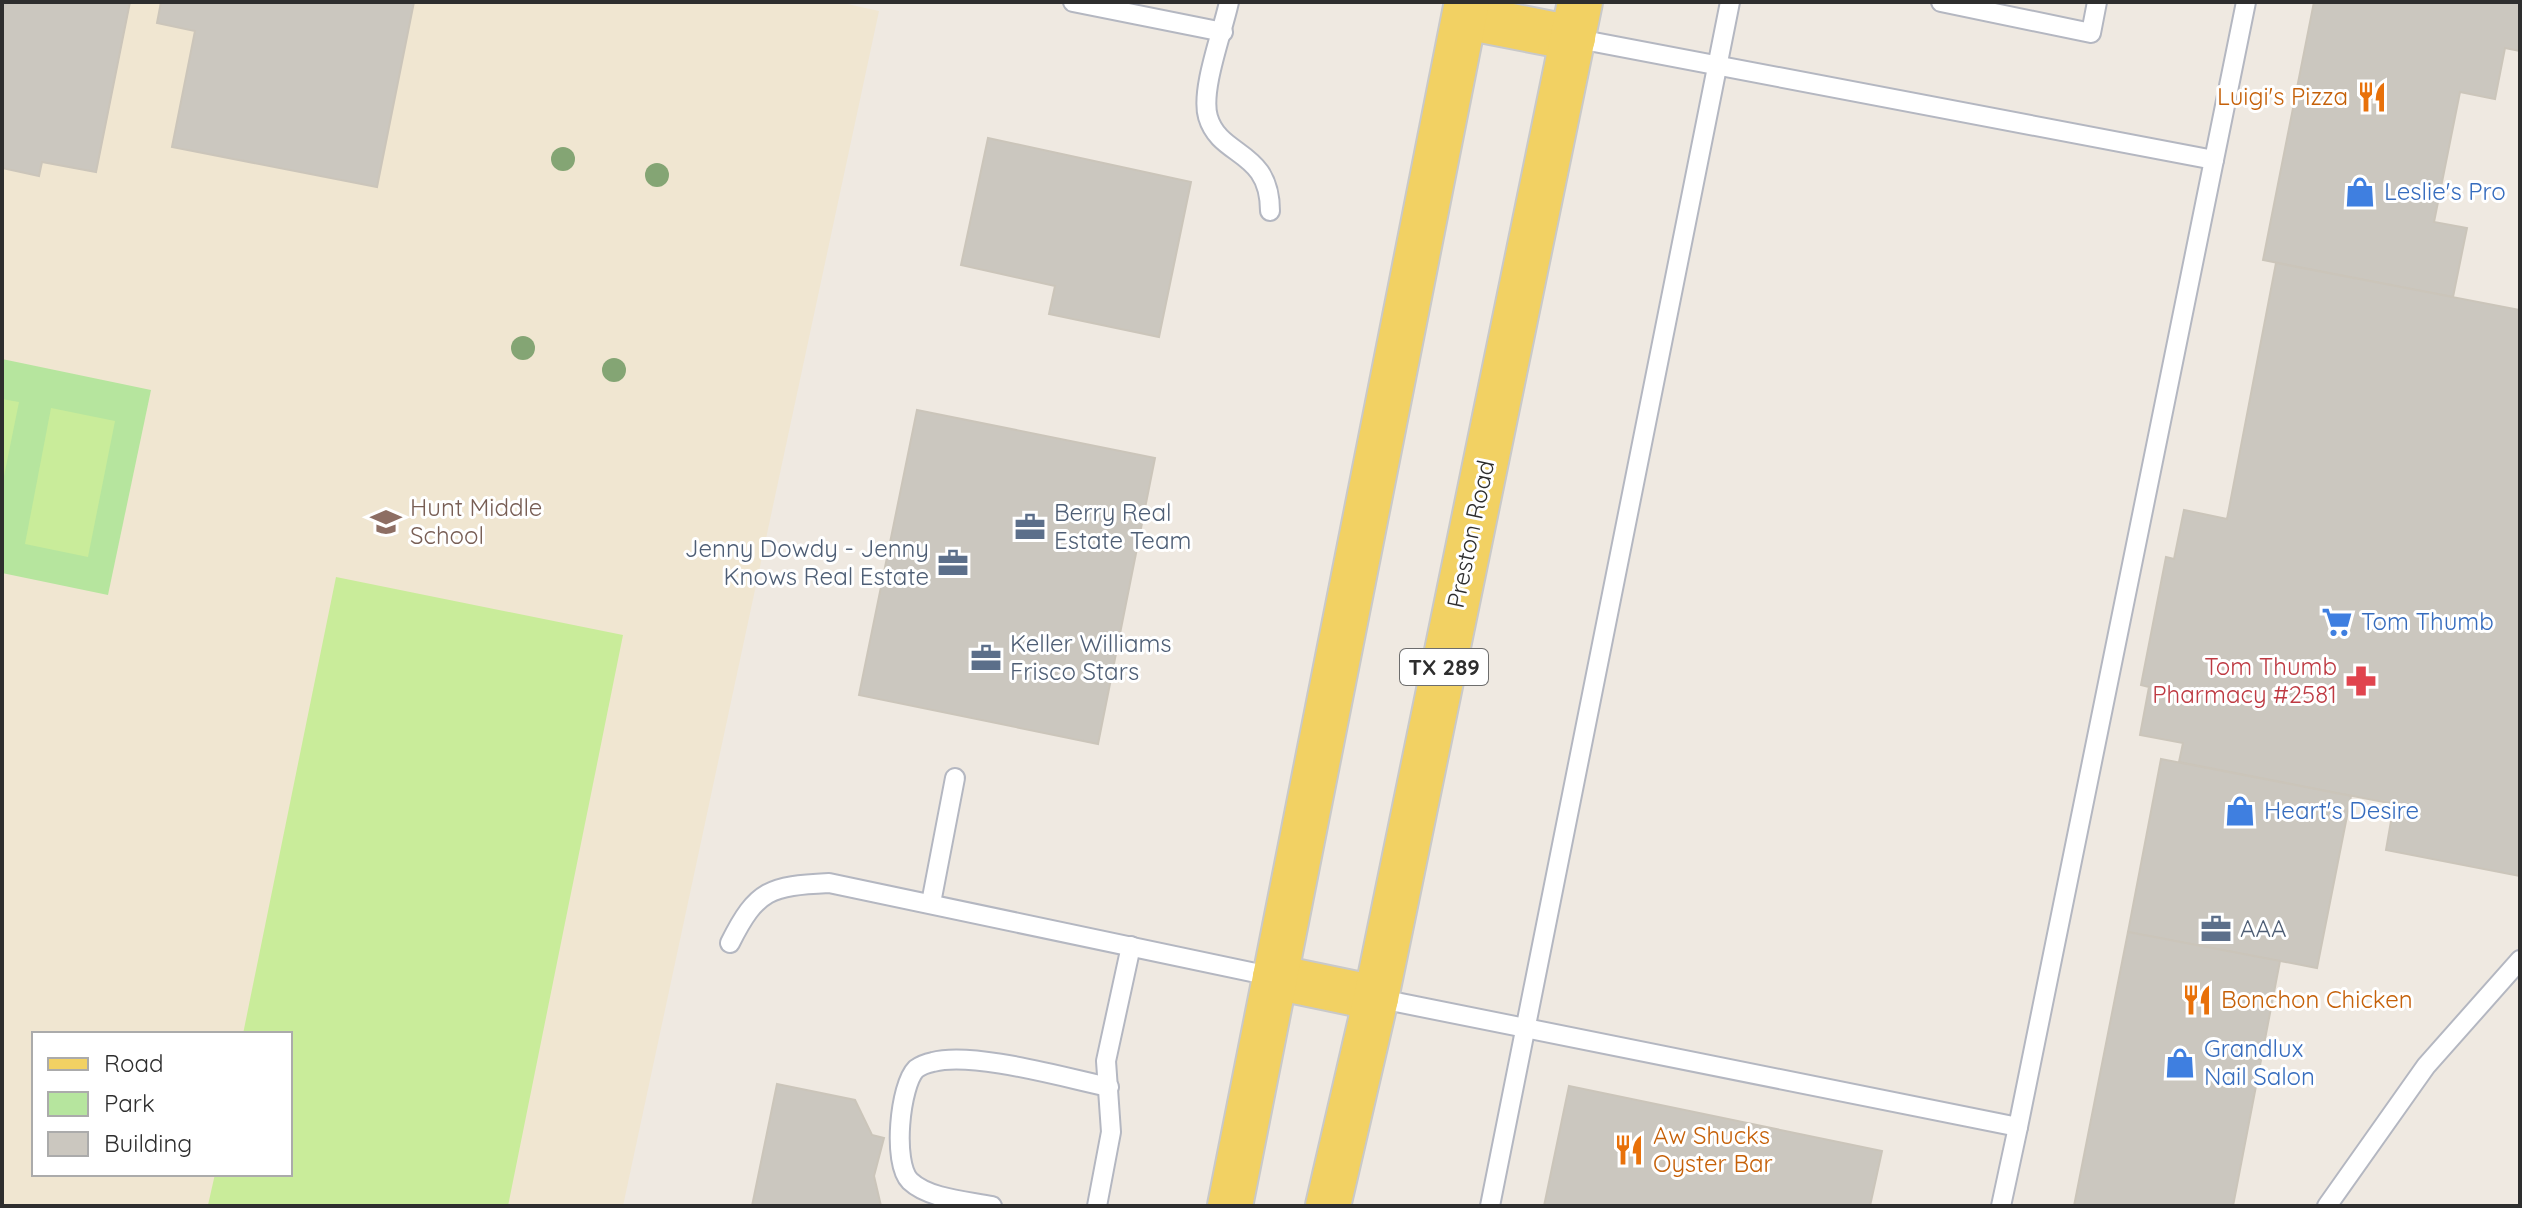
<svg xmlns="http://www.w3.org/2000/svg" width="2522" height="1208" font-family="Quicksand,sans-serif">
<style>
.education{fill:#f0e6d1;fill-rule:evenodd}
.green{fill:#b6e59e}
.pitch{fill:#c9ec9a}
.building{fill:#cbc7bf;stroke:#cbc5ba;stroke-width:2}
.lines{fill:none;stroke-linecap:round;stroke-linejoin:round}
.lane-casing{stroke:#b4b7c1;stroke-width:22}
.primary-casing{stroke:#c9c9c9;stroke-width:48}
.lane{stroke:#fff;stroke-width:18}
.primary{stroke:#f2d163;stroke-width:44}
.tree{fill:#84a574}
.labels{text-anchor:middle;stroke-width:6;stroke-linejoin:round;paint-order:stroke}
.shield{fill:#fff;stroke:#6d6d6d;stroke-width:2}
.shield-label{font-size:22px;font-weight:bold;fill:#2e2e2e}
.food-label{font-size:24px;fill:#c56008;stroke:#fff;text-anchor:start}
.shop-label{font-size:24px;fill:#366cbe;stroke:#fff;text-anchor:start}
.education-label{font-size:24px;fill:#785e54;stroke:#fff;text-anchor:start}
.service-label{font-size:24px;fill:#4e5e75;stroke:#fff;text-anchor:start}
.street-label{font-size:24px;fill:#2e2e2e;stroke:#fff}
.health-label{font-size:24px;fill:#be3a42;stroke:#fff;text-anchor:end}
</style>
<rect width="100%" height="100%" fill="#efe9e1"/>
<!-- education -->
<path class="education" d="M2,2H838L879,11L623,1206H2ZM34,1034H290V1174H34Z"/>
<!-- green -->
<polygon class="green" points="2,359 151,390 108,595 2,573"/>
<!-- pitch -->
<g class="pitch">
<polygon points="2,399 19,402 2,486"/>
<polygon points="51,408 115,421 88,557 25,544"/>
<polygon points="336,577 623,635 508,1206 208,1205 215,1174 290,1174 290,1034 243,1034"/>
</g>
<!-- building -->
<g class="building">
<polygon points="2,2 130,2 96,172 42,162 39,176 2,168"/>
<polygon points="161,2 414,2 377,187 172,147 195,31 157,23"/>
<polygon points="2314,2 2520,2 2520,51 2505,48 2495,99 2460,92 2434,222 2467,228 2453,297 2263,260"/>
<polygon points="988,138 1191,182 1159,337 1049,314 1055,286 961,265"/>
<polygon points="2276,263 2520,310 2520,876 2386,850 2394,804 2179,762 2183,743 2140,735 2149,687 2141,685 2166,557 2174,559 2184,510 2227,519"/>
<polygon points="917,410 1155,458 1098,744 859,695"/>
<polygon points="2161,759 2351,796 2317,968 2128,932"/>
<polygon points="2128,932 2280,961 2233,1206 2074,1206"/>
<polygon points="777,1084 855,1100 872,1135 884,1138 874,1176 881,1206 752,1206"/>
<polygon points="1569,1086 1882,1151 1870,1206 1544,1206"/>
</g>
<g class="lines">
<!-- lane casing -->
<g class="lane-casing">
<g id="lane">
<polyline points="1073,2 1223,32"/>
<path d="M1229,2C1223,31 1200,90 1208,117C1220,158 1270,149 1270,211"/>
<polyline points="1941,2 2091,33 2097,2"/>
<polyline points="1573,38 2214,160"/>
<polyline points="931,903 955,778"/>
<path d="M730,943C757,889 770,886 829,883L1275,977"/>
<polyline points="1376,998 2018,1127 2246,2"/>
<path d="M992,1206C967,1201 929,1199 910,1181C892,1163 900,1085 916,1069C920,1066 928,1063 933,1062C972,1051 1066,1078 1109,1087"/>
<polyline points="1097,1206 1111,1132 1106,1061 1131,946"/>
<polyline points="1490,1206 1730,2"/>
<polyline points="2001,1206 2018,1127"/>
<polyline points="2327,1206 2426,1066 2520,960"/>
</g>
</g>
<!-- primary casing -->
<g class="primary-casing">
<g id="primary">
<polyline points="1465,17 1573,38"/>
<polyline points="1275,977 1376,998"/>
<polyline points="1230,1206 1467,2"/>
<polyline points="1328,1206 1376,998 1580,2"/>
</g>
</g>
<!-- lane -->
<use href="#lane" class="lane"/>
<!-- primary -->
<use href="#primary" class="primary"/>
</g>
<!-- trees -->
<g class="tree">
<circle cx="563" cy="159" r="12"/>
<circle cx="657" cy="175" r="12"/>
<circle cx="523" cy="348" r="12"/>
<circle cx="614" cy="370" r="12"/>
</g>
<!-- icons -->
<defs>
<g id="restaurant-bare" transform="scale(2.4)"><path d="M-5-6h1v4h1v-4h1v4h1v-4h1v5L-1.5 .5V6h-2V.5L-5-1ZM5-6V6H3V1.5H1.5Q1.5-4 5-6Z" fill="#e8710a" stroke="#fff" stroke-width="2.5" paint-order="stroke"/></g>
<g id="shop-bare" transform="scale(2.4)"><path d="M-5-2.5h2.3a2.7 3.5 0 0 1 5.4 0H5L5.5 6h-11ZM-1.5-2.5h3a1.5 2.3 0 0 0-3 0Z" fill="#3f7fe0" stroke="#fff" stroke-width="2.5" paint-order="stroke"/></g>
<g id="school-bare" transform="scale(2.4)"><path d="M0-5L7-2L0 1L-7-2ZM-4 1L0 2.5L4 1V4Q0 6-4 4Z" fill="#8d6e63" stroke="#fff" stroke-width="2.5" paint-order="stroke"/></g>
<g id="office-bare" transform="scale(2.4)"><path d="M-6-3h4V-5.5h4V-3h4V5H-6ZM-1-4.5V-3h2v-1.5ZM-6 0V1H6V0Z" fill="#5c6f8a" stroke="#fff" stroke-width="2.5" paint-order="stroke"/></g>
<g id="supermarket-bare" transform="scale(2.4)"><path d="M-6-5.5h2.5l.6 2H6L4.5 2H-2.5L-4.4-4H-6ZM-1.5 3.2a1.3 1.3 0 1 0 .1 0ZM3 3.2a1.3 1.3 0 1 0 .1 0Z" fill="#3f7fe0" stroke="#fff" stroke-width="2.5" paint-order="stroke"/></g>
<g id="pharmacy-bare" transform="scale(2.4)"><path d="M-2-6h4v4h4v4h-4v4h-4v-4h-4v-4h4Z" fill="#e0444e" stroke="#fff" stroke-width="2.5" paint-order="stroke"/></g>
</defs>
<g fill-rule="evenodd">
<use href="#restaurant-bare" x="2372" y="97"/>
<use href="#shop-bare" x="2360" y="192"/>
<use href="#school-bare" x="386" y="522"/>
<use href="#office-bare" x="1030" y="527"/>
<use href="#office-bare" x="953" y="563"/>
<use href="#supermarket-bare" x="2337" y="622"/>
<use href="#office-bare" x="986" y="658"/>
<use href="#pharmacy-bare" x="2361" y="681"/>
<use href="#shop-bare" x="2240" y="811"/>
<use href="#office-bare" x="2216" y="929"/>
<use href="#restaurant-bare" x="2197" y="1000"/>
<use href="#shop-bare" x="2180" y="1063"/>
<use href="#restaurant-bare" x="1629" y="1150"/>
</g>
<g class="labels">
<!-- shield labels -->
<rect class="shield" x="1400" y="649" width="88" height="36" rx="6"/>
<g class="shield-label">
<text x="1444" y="675">TX 289</text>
</g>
<!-- food labels -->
<g class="food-label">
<text x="2348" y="105" text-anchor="end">Luigi's Pizza</text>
<text x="2221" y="1008">Bonchon Chicken</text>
<text x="1653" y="1144">Aw Shucks<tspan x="1653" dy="28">Oyster Bar</tspan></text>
</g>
<!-- shop labels -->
<g class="shop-label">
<text x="2384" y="200">Leslie's Pro</text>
<text x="2361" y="630">Tom Thumb</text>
<text x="2264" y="819">Heart's Desire</text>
<text x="2204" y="1057">Grandlux<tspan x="2204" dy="28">Nail Salon</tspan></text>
</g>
<!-- education labels -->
<g class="education-label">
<text x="410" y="516">Hunt Middle<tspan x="410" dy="28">School</tspan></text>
</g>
<!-- service labels -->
<g class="service-label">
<text x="1054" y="521">Berry Real<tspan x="1054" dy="28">Estate Team</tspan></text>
<text x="929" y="557" text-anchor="end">Jenny Dowdy - Jenny<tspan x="929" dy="28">Knows Real Estate</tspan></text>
<text x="1010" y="652">Keller Williams<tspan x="1010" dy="28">Frisco Stars</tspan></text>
<text x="2240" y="937">AAA</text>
</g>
<!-- street labels -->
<g class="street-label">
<text transform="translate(1471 534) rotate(-78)" y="8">Preston Road</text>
</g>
<!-- health labels -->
<g class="health-label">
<text x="2337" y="675">Tom Thumb<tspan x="2337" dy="28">Pharmacy #2581</tspan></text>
</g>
</g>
<!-- border -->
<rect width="2522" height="1208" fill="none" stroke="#2e2e2e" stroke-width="8"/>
<!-- legend -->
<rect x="32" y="1032" width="260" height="144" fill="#ffffff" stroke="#ababab" stroke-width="2"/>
<rect x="48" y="1058" width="40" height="12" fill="#f2d163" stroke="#ababab" stroke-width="2"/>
<text x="104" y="1072" font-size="24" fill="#2e2e2e">Road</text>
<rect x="48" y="1092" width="40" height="24" fill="#b6e59e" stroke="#ababab" stroke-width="2"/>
<text x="104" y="1112" font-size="24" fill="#2e2e2e">Park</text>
<rect x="48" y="1132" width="40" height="24" fill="#cbc7bf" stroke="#ababab" stroke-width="2"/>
<text x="104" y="1152" font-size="24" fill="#2e2e2e">Building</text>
</svg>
